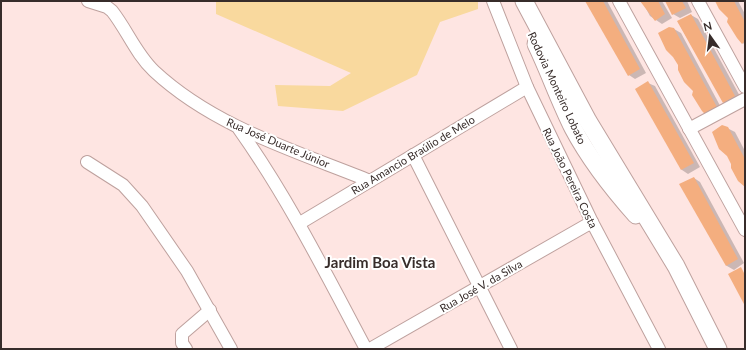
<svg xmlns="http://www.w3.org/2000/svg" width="746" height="350" font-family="Lato,sans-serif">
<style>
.green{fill:#f9d99e}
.shadow{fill:#0003}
.building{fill:#f4ae7f}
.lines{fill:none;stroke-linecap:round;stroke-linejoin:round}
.street-casing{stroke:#bea19e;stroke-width:14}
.secondary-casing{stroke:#bea19e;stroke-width:19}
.street{stroke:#fff;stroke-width:12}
.secondary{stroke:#fff;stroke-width:17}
.labels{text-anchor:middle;stroke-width:4;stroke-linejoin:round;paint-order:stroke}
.street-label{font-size:11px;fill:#372c2a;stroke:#fff}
.district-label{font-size:15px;font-weight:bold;fill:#372c2a;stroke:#fff}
</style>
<rect width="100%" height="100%" fill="#fee5e2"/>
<!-- green -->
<polygon class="green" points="216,1 478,1 478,9 440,22 417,75 343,111 278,106 275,85 330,86 351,73 216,14"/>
<!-- shadow -->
<g class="shadow">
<polygon points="586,1 607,1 646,73 635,79 629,75"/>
<polygon points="642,1 662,1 672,18 662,24 650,16"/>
<polygon points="666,1 687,1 692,12 680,18 673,14"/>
<polygon points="716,1 738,1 745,14 745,44 742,43 729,18"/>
<polygon points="691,15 698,19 742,100 731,106 724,102 678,22"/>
<polygon points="674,29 681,33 724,113 694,91"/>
<polygon points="648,83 655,86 700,167 688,174 682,170 637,89"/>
<polygon points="727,128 735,132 745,151 745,187"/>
<polygon points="694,178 700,182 744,263 734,270 727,266 681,185"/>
</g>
<!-- building -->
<g class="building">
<polygon points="585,1 603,1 640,69 628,76"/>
<polygon points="640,1 658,1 665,14 655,21"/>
<polygon points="665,1 682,1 686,8 672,15"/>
<polygon points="715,1 734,1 745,22 745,41 742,44 737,38 727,22 728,18 719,9"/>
<polygon points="691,14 735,96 723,103 677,21"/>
<polygon points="669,27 674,28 718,109 705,114 702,111 692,95 693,91 684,82 678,70 678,65 673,57 666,50 658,33"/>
<polygon points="648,81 694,163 681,170 635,89"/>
<polygon points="722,125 728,127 745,159 745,187 738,181 731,168 731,164 727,156 719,149 712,132"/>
<polygon points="694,177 738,259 726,266 679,184"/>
<polygon points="741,267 745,275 745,306 728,274"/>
</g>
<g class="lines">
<!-- street casing -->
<g class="street-casing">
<g id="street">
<path d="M88,1L107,7L112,11C127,30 136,54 154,71C214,127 296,151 370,181"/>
<polyline points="493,1 527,87 592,222 659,349"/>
<polyline points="619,1 745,230"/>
<polyline points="698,1 745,87"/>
<path d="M239,129C288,198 326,274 366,349"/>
<polyline points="689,129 745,99"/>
<polyline points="413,155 511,349"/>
<polyline points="87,162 123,185 142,206 187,271 231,349"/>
<polyline points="300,223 527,87"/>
<polyline points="186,349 182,343 182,334 210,310"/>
<polyline points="370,349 592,222"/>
</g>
</g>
<!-- secondary casing -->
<g class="secondary-casing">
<g id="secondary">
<polyline points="524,1 588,121 676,266 718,349"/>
<path d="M536,44C549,71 559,100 573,128C590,160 612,188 636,215"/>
</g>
</g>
<!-- street -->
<use href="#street" class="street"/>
<!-- secondary -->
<use href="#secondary" class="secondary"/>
</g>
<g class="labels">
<!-- street labels -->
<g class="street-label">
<text transform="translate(557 88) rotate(65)" y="4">Rodovia Monteiro Lobato</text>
<text transform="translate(278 143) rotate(23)" y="4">Rua José Duarte Júnior</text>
<text transform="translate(413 155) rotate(-31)" y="4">Rua Amancio Braúlio de Melo</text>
<text transform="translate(570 178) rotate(64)" y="4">Rua João Pereira Costa</text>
<text transform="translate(481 286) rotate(-30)" y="4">Rua José V. da Silva</text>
</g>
<!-- district labels -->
<g class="district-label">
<text x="380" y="268">Jardim Boa Vista</text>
</g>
</g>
<!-- border -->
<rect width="746" height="350" fill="none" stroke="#372c2a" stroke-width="4"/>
<!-- north arrow -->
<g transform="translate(710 36) rotate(346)" stroke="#ffffff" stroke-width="3" paint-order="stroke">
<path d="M0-3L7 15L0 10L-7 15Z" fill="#372c2a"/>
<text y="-6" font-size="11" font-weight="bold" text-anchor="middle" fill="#372c2a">N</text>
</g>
</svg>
